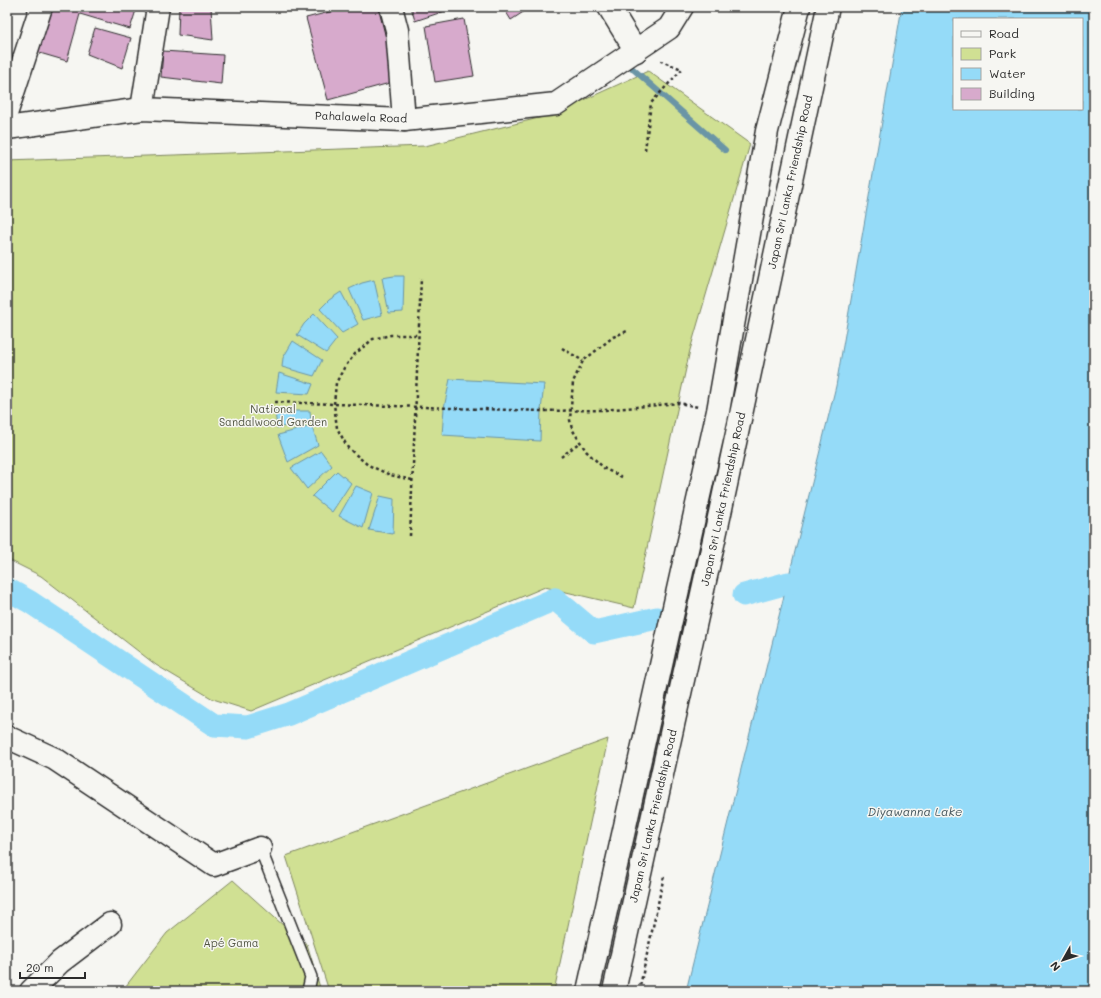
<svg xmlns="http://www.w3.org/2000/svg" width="1101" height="998" font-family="Mali,sans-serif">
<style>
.green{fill:#d0e093;stroke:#7e865f}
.water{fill:#95dbf8;stroke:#6b95a6;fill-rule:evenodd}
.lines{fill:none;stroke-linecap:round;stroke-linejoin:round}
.stream{stroke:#6b95a6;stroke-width:6}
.canal{stroke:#95dbf8;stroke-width:23}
.building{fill:#d7aacc;stroke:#2b2b2b}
.service-casing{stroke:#2b2b2b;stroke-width:14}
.minor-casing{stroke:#2b2b2b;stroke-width:25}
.secondary-casing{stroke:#2b2b2b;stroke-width:25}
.path{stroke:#2b2b2b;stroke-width:2.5;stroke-dasharray:3 3;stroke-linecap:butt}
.service{stroke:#f6f6f2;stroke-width:11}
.minor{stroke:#f6f6f2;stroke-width:22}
.secondary{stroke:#f6f6f2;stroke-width:22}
.labels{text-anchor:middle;stroke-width:3;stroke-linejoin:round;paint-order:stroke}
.street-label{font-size:11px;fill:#2b2b2b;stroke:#f6f6f2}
.park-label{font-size:11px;fill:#545845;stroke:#f6f6f2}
.water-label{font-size:12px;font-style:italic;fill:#46575e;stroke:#f6f6f2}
</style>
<rect width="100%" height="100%" fill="#f6f6f2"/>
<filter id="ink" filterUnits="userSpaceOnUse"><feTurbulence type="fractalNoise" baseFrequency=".025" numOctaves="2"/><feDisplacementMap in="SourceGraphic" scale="8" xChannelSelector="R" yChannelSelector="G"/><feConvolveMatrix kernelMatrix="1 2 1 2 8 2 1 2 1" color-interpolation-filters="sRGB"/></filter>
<g filter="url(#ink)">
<!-- green -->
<g class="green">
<polygon points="648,71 750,144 690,350 634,608 545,587 251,711 213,699 156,665 41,576 7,559 7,161 425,146 551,115"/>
<polygon points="608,739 554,991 329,991 286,856"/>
<polygon points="233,880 295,936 307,944 321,991 122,991 167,933"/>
</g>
<!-- water -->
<g class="water">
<path d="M902,7H1094V991H686L836,386ZM954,19H1082V109H954Z"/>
<polygon points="394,276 404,276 403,312 389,313 382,278"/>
<polygon points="374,280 382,315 363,320 349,289 362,283"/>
<polygon points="341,292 358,324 342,333 320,309 329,300"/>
<polygon points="314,314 337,339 326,353 297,335 304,324"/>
<polygon points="293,341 322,360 314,376 282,367 283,358"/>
<polygon points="279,373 313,384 309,394 276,392"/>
<polygon points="450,379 544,384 541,411 540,441 442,435 444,408"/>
<polygon points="275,411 310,411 311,421 277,428"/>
<polygon points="312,426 318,445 288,462 278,435"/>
<polygon points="321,451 332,466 307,489 291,468"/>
<polygon points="337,471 351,483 332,512 312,496"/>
<polygon points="356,486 373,493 363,528 339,516"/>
<polygon points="380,496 394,499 393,534 369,530"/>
</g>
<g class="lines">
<!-- stream -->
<polyline class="stream" points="633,69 725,150"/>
<!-- canal -->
<g class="canal">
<polyline points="7,589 30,602 214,725 248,727 289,714 555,599 594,632 657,618"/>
<polyline points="744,595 788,583"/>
</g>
</g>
<!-- building -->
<g class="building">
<polygon points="46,7 137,7 130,29 80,14 67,61 33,51"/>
<polygon points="179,7 211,7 213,40 178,35"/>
<polygon points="349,7 378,7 397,81 328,100 306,18"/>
<polygon points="411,7 457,7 415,21"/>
<polygon points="503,7 531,7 511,20"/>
<polygon points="464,19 474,76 435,82 426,26"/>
<polygon points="95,28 131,38 122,68 87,54"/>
<polygon points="163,51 223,55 221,84 161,77"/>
</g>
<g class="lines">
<!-- service casing -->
<g class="service-casing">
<polyline id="service" points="260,848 311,977 308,991"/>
</g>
<!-- minor casing -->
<g class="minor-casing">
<g id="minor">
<polyline points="391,7 397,30 404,120"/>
<polyline points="609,7 636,51"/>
<polyline points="142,109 158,7"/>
<polyline points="7,111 41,7"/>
<polyline points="7,128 142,109 404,120 556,104 669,28 682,7"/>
<polyline points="7,737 55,759 214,865 260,848"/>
<polyline points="31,991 60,962 110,924"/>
</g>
</g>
<!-- secondary casing -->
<g class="secondary-casing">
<g id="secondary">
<polyline points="588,991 718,411 767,131 799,7"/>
<polyline points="614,991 720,513 828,7"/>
</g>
</g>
<!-- path -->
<g class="path">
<polyline points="645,150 651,103 682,69 661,61"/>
<polyline points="562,348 583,361"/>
<polyline points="275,402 541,411 604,410 679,403 698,407"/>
<polyline points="561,457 580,442"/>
<polyline points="622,477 605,469 586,451 572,429 570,420 573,382 583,361 613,337 627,331"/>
<polyline points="412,480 390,475 368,465 348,448 337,428 334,404 336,383 344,368 355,354 373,339 391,335 418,335"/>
<polyline points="410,536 421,278"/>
<polyline points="639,991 664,876"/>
</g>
<!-- service -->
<use href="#service" class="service"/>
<!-- minor -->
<use href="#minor" class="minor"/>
<!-- secondary -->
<use href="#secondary" class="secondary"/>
</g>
</g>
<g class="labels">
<!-- street labels -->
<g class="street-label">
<text transform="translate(361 117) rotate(2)" y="4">Pahalawela Road</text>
<text transform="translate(790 182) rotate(-78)" y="4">Japan Sri Lanka Friendship Road</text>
<text transform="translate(723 499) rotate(-78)" y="4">Japan Sri Lanka Friendship Road</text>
<text transform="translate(653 816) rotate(-77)" y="4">Japan Sri Lanka Friendship Road</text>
</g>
<!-- park labels -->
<g class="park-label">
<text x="273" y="413">National<tspan x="273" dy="13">Sandalwood Garden</tspan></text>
<text x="231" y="947">Apé Gama</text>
</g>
<!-- water labels -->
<g class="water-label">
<text x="915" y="816">Diyawanna Lake</text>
</g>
</g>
<!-- margin -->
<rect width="1101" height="998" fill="none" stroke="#f6f6f2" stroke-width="24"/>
<rect x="12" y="12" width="1077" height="974" fill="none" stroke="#2b2b2b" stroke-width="1.5" filter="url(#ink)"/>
<!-- legend -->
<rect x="953" y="18" width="130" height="92" fill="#f6f6f2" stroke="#a5a5a2"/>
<rect x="961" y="31" width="20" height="6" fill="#f6f6f2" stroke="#a5a5a2"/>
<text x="989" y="38" font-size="12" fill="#2b2b2b">Road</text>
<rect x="961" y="48" width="20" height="12" fill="#d0e093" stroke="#a5a5a2"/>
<text x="989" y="58" font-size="12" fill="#2b2b2b">Park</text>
<rect x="961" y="68" width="20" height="12" fill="#95dbf8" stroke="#a5a5a2"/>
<text x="989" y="78" font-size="12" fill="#2b2b2b">Water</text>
<rect x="961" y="88" width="20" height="12" fill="#d7aacc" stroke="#a5a5a2"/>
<text x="989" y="98" font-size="12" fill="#2b2b2b">Building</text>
<!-- north arrow -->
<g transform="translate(1063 960) rotate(231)" stroke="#f6f6f2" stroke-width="3" paint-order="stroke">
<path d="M0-3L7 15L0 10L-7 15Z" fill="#2b2b2b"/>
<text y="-6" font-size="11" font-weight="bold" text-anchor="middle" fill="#2b2b2b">N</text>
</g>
<!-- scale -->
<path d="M20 972v6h65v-6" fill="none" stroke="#2b2b2b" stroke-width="2"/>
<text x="26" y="972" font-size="12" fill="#2b2b2b" stroke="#f6f6f2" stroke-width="3" paint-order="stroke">20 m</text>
</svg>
